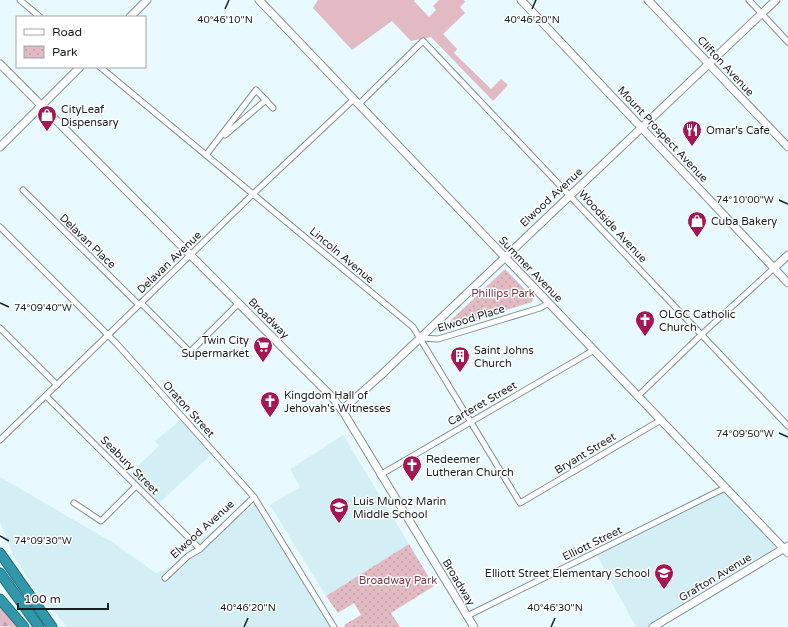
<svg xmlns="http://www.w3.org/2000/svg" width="788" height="627" font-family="'Varela Round',sans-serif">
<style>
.built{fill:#d3eff5}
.grass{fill:#e1bac3}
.forest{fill:url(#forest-firs)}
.park{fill:url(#park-dots)}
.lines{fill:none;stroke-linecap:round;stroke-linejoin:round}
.street-casing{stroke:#819296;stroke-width:7}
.secondary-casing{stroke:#819296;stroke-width:9}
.highway-casing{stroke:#296e7c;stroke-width:11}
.street{stroke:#fff;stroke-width:5}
.secondary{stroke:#fff;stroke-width:7}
.highway{stroke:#3198ac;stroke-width:9}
.ticks{fill:none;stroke:#192022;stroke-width:1.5}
.labels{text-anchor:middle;stroke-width:3;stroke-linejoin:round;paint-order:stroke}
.street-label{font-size:11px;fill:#192022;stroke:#fff}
.poi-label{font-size:11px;fill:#192022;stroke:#fff;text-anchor:start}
.park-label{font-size:11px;fill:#7a394d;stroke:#fff}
.ticks-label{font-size:10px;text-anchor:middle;fill:#192022;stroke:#fff;stroke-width:3;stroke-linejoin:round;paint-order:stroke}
</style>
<defs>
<pattern id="forest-firs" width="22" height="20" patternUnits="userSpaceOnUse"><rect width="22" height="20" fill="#e1bac3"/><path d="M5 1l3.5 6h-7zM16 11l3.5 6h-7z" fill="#c0a0a7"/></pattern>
<pattern id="park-dots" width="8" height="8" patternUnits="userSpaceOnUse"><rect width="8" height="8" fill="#e1bac3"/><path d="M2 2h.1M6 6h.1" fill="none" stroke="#c0a0a7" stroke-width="1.8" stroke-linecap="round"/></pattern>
</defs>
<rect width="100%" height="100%" fill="#e8faff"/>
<!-- built -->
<g class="built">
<polygon points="182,419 213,453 157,505 128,475 159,446 155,441"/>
<polygon points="343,435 409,544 326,596 270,505 300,487 290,469"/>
<polygon points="0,477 112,542 156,573 182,563 193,544 257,504 334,627 67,627 41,597 15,559 0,522"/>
<polygon points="727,489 783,548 650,627 636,627 596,554"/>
</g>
<!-- grass -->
<polygon class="grass" points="318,0 415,0 414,1 429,17 436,10 433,6 439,0 464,0 465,2 460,7 465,13 443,34 457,49 454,53 491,89 501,79 508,85 493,101 431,37 411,41 392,21 352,50 313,8"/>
<!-- forest -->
<polygon class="forest" points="0,606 19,627 0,626"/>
<!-- park -->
<g class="park">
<polygon points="505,269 533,298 532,302 441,330"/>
<polygon points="409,544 434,586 391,613 400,627 346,627 344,625 361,615 354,603 338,613 326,596"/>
</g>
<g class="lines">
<!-- street casing -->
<g class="street-casing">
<g id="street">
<polyline points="20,0 40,17"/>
<polyline points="749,0 788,42"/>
<polyline points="100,67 413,327 520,503 661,420"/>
<polyline points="359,104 423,41 788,426"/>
<polyline points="225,135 266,100"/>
<polyline points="206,155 256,90 273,108"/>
<polyline points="23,190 139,305"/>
<polyline points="0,227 117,344 254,497 334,627"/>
<polyline points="141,303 190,352 239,303"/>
<polyline points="0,328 57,385"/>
<polyline points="420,338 438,339 540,308 549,303"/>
<polyline points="46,396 200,549"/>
<polyline points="638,396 702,334 774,268"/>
<polyline points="0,440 253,194 354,99"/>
<polyline points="380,475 594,350"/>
<polyline points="74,503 101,521 136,486"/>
<polyline points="165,578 188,556 200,549 254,497"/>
<polyline points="467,616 725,488"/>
</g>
</g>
<!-- secondary casing -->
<g class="secondary-casing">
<g id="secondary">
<polyline points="259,0 788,553"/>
<polyline points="521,0 788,283"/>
<polyline points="648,0 788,147"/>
<polyline points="130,17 147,0"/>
<polyline points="0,64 332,397 342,410 474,627"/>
<polyline points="0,147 80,67"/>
<polyline points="774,268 788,255"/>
<polyline points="342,410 379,377 776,0"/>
<polyline points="653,627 788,546"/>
</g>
</g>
<!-- highway casing -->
<g class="highway-casing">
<g id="highway">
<polyline points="0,553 52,627"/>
<polyline points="0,573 39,627"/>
<polyline points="0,599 24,627"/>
</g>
</g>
<!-- street -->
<use href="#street" class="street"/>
<!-- secondary -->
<use href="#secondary" class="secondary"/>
<!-- highway -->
<use href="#highway" class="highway"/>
</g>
<!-- ticks -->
<path class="ticks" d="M225,9L229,0M532,9L536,0M779,200L788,204M0,303L9,307M779,433L788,437M0,536L9,541M244,627L248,618M551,627L555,618"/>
<!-- icons -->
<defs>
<g id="shop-pin" transform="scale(1)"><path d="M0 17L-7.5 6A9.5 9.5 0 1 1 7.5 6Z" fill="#a61655" stroke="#fff"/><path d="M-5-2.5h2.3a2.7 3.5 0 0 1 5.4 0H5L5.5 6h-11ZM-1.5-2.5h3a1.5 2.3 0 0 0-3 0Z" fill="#fff"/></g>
<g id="restaurant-pin" transform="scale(1)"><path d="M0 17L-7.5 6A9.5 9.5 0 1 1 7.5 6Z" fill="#a61655" stroke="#fff"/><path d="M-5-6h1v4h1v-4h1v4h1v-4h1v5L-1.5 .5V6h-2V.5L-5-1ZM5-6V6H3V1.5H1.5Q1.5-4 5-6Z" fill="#fff"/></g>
<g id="church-pin" transform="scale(1)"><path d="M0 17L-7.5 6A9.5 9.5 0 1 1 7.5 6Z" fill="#a61655" stroke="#fff"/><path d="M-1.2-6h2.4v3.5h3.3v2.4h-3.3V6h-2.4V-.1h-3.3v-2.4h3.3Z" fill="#fff"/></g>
<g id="supermarket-pin" transform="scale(1)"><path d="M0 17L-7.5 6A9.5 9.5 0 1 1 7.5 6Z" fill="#a61655" stroke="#fff"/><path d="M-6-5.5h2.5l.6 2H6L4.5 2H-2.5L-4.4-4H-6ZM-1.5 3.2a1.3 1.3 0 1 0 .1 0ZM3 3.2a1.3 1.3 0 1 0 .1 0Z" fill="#fff"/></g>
<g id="building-pin" transform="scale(1)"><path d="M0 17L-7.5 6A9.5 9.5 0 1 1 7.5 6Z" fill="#a61655" stroke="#fff"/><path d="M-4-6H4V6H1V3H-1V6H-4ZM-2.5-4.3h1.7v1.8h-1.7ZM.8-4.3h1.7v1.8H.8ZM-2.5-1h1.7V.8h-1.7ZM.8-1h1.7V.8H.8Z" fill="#fff"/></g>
<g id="school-pin" transform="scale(1)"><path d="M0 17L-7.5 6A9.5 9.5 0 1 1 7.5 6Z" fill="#a61655" stroke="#fff"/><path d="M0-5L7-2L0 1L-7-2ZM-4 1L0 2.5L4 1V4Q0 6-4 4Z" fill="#fff"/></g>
</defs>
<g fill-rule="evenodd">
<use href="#shop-pin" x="47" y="115"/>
<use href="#restaurant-pin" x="692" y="130"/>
<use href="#shop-pin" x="697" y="221"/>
<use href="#church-pin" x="645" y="320"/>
<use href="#supermarket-pin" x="263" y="346"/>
<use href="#building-pin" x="460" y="356"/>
<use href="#church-pin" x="270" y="401"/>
<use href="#church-pin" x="412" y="465"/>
<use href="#school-pin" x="339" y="507"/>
<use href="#school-pin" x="664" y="573"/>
</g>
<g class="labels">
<!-- street labels -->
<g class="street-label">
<text transform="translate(726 66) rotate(47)" y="4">Clifton Avenue</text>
<text transform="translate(663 134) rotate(47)" y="4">Mount Prospect Avenue</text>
<text transform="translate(551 197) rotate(-43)" y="4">Elwood Avenue</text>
<text transform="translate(613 226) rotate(47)" y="4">Woodside Avenue</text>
<text transform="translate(88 241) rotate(44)" y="4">Delavan Place</text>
<text transform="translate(342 255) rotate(40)" y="4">Lincoln Avenue</text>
<text transform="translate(169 262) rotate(-44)" y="4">Delavan Avenue</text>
<text transform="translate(531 269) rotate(46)" y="4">Summer Avenue</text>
<text transform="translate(269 318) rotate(45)" y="4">Broadway</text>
<text transform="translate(471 318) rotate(-17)" y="4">Elwood Place</text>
<text transform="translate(482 403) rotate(-30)" y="4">Carteret Street</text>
<text transform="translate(189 409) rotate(48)" y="4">Oraton Street</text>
<text transform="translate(585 453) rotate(-31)" y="4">Bryant Street</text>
<text transform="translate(130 465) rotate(45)" y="4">Seabury Street</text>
<text transform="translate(202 529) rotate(-42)" y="4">Elwood Avenue</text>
<text transform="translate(592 543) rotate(-26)" y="4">Elliott Street</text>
<text transform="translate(715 577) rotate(-31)" y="4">Grafton Avenue</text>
<text transform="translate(459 582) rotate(59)" y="4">Broadway</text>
</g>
<!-- poi labels -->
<g class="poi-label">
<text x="61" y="113">CityLeaf<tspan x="61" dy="13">Dispensary</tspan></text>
<text x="706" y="134">Omar's Cafe</text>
<text x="711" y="225">Cuba Bakery</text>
<text x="659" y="318">OLGC Catholic<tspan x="659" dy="13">Church</tspan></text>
<text x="249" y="344" text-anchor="end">Twin City<tspan x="249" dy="13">Supermarket</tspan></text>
<text x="474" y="354">Saint Johns<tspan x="474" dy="13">Church</tspan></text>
<text x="284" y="399">Kingdom Hall of<tspan x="284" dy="13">Jehovah's Witnesses</tspan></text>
<text x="426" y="463">Redeemer<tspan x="426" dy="13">Lutheran Church</tspan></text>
<text x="353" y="505">Luis Munoz Marin<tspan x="353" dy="13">Middle School</tspan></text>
<text x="650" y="577" text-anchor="end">Elliott Street Elementary School</text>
</g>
<!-- park labels -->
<g class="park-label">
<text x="503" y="297">Phillips Park</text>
<text x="398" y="584">Broadway Park</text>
</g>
</g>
<g class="ticks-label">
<text x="225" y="23">40°46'10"N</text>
<text x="532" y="23">40°46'20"N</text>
<text x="745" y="203">74°10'00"W</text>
<text x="43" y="311">74°09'40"W</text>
<text x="745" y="437">74°09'50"W</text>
<text x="43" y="544">74°09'30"W</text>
<text x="248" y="611">40°46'20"N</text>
<text x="555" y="611">40°46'30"N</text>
</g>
<!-- legend -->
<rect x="16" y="16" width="130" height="52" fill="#ffffff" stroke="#a3a6a7"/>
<rect x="24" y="29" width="20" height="6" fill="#ffffff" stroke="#a3a6a7"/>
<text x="52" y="36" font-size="12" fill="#192022">Road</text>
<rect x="24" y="46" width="20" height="12" fill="url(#park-dots)" stroke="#a3a6a7"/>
<text x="52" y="56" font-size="12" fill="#192022">Park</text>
<!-- scale -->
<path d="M18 603v6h90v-6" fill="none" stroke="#192022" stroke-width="2"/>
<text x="24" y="603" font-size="12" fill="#192022" stroke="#ffffff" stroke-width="3" paint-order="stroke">100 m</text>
</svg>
